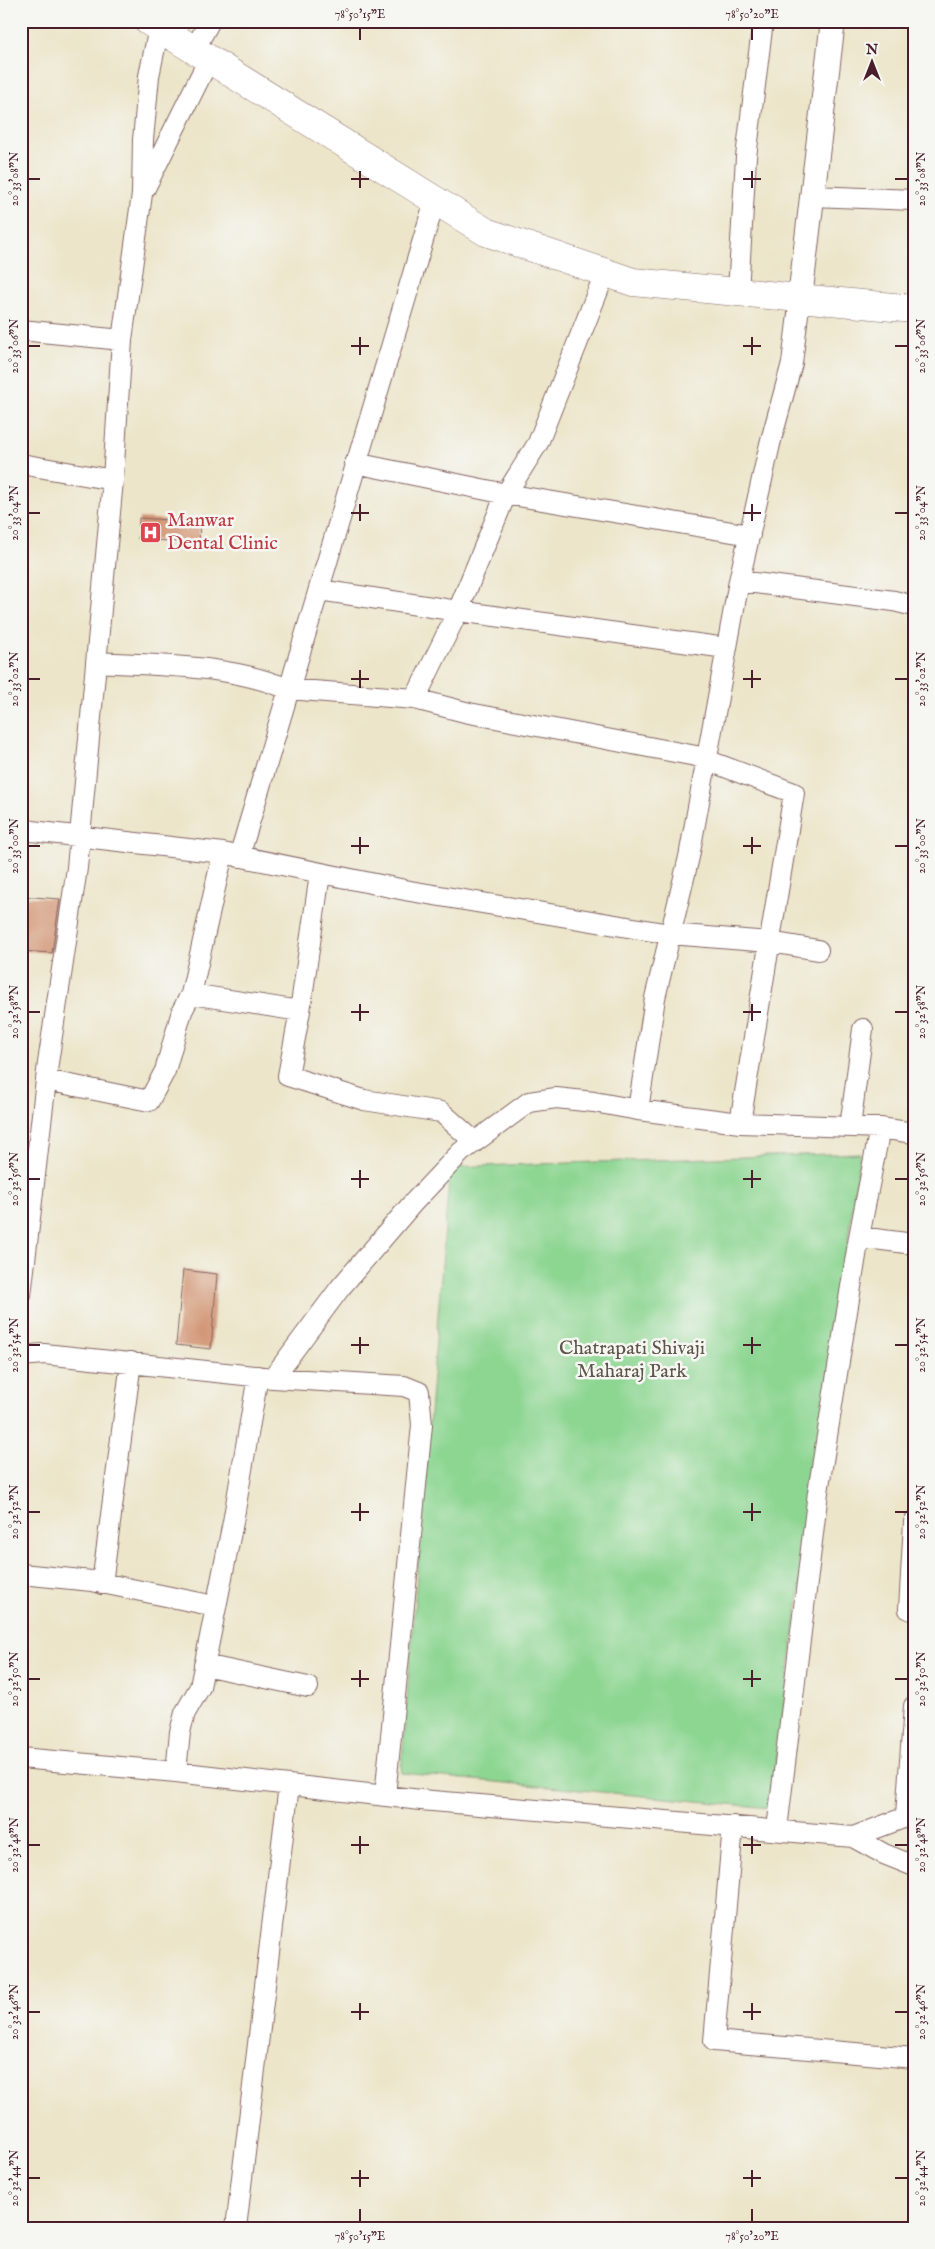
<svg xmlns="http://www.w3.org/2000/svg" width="935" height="2249" font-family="'IM FELL English',serif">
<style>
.green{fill:#8dd692;stroke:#6c7a5e}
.building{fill:#d29575}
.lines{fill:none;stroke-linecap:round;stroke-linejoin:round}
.minor-casing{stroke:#836462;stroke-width:22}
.tertiary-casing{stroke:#836462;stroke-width:26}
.secondary-casing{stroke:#836462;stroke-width:29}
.minor{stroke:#fff;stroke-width:20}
.tertiary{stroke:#fff;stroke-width:24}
.secondary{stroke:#fff;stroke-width:28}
.ticks{fill:none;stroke:#4a1f2b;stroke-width:2}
.labels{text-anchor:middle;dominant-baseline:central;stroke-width:5;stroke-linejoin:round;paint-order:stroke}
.health-label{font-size:20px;fill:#be3a42;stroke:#f6f6f2;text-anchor:start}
.park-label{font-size:20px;fill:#5e564a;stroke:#f6f6f2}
.neatline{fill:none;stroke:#4a1f2b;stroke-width:2}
.ticks-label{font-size:12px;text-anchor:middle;fill:#4a1f2b}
</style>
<rect width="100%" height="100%" fill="#f6f6f2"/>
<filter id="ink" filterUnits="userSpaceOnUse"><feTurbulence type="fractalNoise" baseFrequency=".02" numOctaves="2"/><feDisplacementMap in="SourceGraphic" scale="10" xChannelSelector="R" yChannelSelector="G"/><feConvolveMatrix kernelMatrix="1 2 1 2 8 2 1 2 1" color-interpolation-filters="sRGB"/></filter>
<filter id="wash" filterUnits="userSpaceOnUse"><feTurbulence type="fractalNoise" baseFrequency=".0096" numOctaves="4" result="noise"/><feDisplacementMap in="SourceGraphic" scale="20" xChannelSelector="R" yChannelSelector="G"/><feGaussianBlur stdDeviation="1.12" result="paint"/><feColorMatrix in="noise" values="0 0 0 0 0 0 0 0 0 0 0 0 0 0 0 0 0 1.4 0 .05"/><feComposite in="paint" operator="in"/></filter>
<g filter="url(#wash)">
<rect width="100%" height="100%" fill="#ece5c9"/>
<path class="green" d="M 860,1153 L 770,1808 L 401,1773 L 450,1167 Z"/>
<g id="blocks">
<path class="building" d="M 139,518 L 200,522 L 199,543 L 138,539 Z
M 21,896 L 60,899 L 52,953 L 21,951 Z
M 183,1270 L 217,1274 L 211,1349 L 176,1345 Z"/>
</g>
</g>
<g filter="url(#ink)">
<use href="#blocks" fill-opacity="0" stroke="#836462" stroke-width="1"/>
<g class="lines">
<defs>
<path id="minor" d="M 194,50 L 210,21
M 145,188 L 209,59
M 812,196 L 914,200
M 605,273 L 538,443 L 506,494 L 458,611 L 726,648
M 738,292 L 746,157 L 763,21
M 21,330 L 122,340
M 355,463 L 506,494 L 750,535
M 21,464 L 113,480
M 739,581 L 894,601 L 914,606
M 96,662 C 160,666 228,664 288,689 L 415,699 L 458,611 L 319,590
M 415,699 L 469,713 L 696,756 L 794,793 L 740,1123
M 21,827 L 32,831 L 223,853 L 410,891 L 670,934 L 770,942 L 818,950
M 239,857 C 303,638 368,419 435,200
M 320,874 L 300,1011 L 288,1076 L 364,1100 L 441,1112 L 475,1142
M 191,994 L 300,1011
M 46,1080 L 149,1101 L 165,1071 L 182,1011 L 191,994 L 223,853
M 638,1110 L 740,1123 L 880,1128 L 914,1133
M 850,1127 L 863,1029
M 859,1237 L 914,1244
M 21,1295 L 48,1063 L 77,868 L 113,480 L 122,340 L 142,194 L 143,140 L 149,76 L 159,28
M 21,1356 L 44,1354 L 273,1378 L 340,1288 L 412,1204 L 461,1152 L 529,1102 L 556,1098 L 594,1102 L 638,1110 L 655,998 L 689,857 L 739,581 L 770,444 L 792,363 L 800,298
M 273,1378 L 404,1386 L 419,1392 L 422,1425 L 385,1796
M 914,1522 L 909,1609 L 914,1611
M 21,1574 L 92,1581 L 215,1606
M 102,1584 L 131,1362
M 204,1665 L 308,1687
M 21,1758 L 176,1772 L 421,1800 L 853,1837 L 884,1854 L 914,1866
M 176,1772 L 180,1732 L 185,1713 L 200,1687 L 233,1522 L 258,1376
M 906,1815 L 914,1706
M 733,1826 L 714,2041 L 914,2058
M 777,1829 L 818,1492 L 859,1237 L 880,1128
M 853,1837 L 914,1814
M 236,2228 L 289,1785"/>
<path id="tertiary" d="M 800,298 L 833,21"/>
<path id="secondary" d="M 148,21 L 486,232 L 633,282 L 914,309"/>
</defs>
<use href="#minor" class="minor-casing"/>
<use href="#tertiary" class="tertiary-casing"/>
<use href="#secondary" class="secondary-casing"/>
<use href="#minor" class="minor"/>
<use href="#tertiary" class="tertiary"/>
<use href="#secondary" class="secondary"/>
</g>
</g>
<path class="ticks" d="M 360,28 L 360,40M 752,28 L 752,40M 360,171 L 360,188M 752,171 L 752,188M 28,179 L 40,179M 351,179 L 369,179M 743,179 L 761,179M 895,179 L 908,179M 360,337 L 360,355M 752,337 L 752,355M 28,346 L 40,346M 351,346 L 369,346M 743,346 L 761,346M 895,346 L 908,346M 360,504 L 360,521M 752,504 L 752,521M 28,513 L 40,513M 351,513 L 369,513M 743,513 L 761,513M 895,513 L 908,513M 360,670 L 360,688M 752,670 L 752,688M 28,679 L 40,679M 351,679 L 369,679M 743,679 L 761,679M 895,679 L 908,679M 360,837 L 360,854M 752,837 L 752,854M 28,846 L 40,846M 351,846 L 369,846M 743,846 L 761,846M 895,846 L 908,846M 360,1004 L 360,1021M 752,1004 L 752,1021M 28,1012 L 40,1012M 351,1012 L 369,1012M 743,1012 L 761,1012M 895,1012 L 908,1012M 360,1170 L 360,1188M 752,1170 L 752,1188M 28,1179 L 40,1179M 351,1179 L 369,1179M 743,1179 L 761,1179M 895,1179 L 908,1179M 360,1337 L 360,1354M 752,1337 L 752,1354M 28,1345 L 40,1345M 351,1345 L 369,1345M 743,1345 L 761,1345M 895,1345 L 908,1345M 360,1503 L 360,1521M 752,1503 L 752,1521M 28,1512 L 40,1512M 351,1512 L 369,1512M 743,1512 L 761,1512M 895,1512 L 908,1512M 360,1670 L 360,1687M 752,1670 L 752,1687M 28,1679 L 40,1679M 351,1679 L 369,1679M 743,1679 L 761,1679M 895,1679 L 908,1679M 360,1836 L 360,1854M 752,1836 L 752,1854M 28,1845 L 40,1845M 351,1845 L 369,1845M 743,1845 L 761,1845M 895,1845 L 908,1845M 360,2003 L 360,2020M 752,2003 L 752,2020M 28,2012 L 40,2012M 351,2012 L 369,2012M 743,2012 L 761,2012M 895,2012 L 908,2012M 360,2170 L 360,2187M 752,2170 L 752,2187M 28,2178 L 40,2178M 351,2178 L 369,2178M 743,2178 L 761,2178M 895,2178 L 908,2178M 360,2209 L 360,2222M 752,2209 L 752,2222"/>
<defs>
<symbol id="hospital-square" viewBox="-11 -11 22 22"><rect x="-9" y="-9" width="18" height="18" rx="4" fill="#e0444e" stroke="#f6f6f2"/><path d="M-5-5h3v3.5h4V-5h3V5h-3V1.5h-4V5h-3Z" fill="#fff"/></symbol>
</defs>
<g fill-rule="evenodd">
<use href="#hospital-square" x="138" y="520" width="25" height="25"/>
</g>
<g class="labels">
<g class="health-label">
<text x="167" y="520">Manwar<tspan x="167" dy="23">Dental Clinic</tspan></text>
</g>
<g class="park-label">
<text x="632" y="1348">Chatrapati Shivaji<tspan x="632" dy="23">Maharaj Park</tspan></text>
</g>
</g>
<rect width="935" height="2249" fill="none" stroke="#f6f6f2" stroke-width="55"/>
<g transform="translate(872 62)" stroke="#f6f6f2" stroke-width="4" paint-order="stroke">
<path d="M0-4L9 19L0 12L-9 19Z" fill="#4a1f2b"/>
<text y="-8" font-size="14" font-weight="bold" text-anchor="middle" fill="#4a1f2b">N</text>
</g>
<rect x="28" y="28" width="880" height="2194" class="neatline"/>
<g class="ticks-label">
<text x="360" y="18">78°50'15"E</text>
<text x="752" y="18">78°50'20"E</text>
<text transform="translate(14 179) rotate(-90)" y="4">20°33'08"N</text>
<text transform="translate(921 179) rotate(-90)" y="4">20°33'08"N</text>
<text transform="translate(14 346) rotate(-90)" y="4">20°33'06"N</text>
<text transform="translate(921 346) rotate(-90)" y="4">20°33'06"N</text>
<text transform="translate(14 513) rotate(-90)" y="4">20°33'04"N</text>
<text transform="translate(921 513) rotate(-90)" y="4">20°33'04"N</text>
<text transform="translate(14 679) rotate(-90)" y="4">20°33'02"N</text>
<text transform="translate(921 679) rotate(-90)" y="4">20°33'02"N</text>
<text transform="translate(14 846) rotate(-90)" y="4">20°33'00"N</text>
<text transform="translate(921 846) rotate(-90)" y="4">20°33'00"N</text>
<text transform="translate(14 1012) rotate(-90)" y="4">20°32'58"N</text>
<text transform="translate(921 1012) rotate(-90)" y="4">20°32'58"N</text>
<text transform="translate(14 1179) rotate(-90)" y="4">20°32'56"N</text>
<text transform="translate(921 1179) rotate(-90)" y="4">20°32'56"N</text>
<text transform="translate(14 1345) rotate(-90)" y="4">20°32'54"N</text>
<text transform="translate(921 1345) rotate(-90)" y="4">20°32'54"N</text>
<text transform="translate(14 1512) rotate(-90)" y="4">20°32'52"N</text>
<text transform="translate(921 1512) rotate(-90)" y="4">20°32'52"N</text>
<text transform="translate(14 1679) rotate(-90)" y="4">20°32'50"N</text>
<text transform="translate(921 1679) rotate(-90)" y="4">20°32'50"N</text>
<text transform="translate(14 1845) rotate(-90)" y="4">20°32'48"N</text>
<text transform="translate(921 1845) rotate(-90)" y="4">20°32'48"N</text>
<text transform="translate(14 2012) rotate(-90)" y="4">20°32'46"N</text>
<text transform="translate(921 2012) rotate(-90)" y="4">20°32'46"N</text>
<text transform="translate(14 2178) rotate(-90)" y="4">20°32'44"N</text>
<text transform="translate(921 2178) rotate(-90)" y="4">20°32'44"N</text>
<text x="360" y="2240">78°50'15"E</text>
<text x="752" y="2240">78°50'20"E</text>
</g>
</svg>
